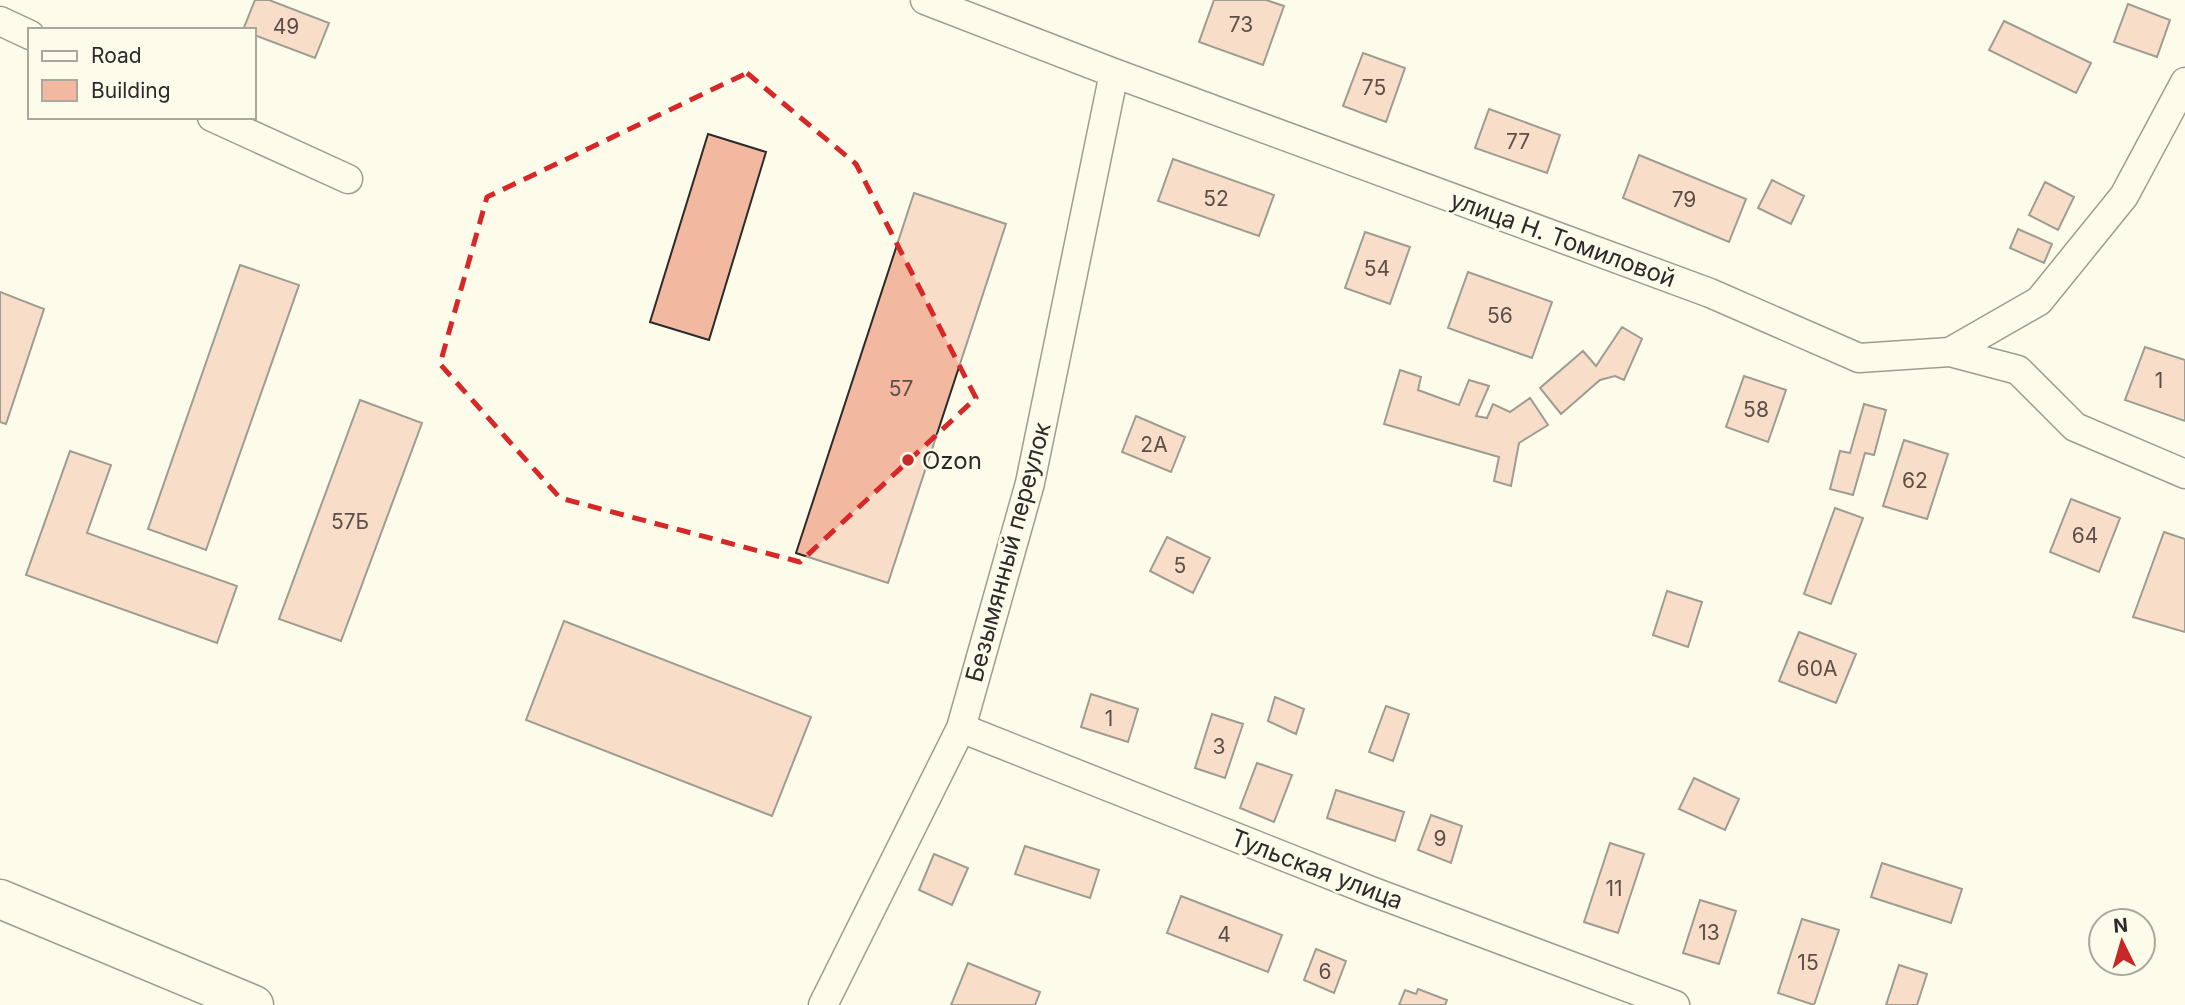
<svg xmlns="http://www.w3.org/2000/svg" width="2185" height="1005" font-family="Inter,sans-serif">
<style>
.building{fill:#f2b8a0;stroke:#2b2b2b;stroke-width:2}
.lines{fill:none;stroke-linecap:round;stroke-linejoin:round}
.street-casing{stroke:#2b2b2b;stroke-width:31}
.primary-casing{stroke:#2b2b2b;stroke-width:41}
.street{stroke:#fdfbea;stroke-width:28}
.primary{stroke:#fdfbea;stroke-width:38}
.marked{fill:none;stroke:#d62828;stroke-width:5;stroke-dasharray:14 9;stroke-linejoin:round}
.poi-dot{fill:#c62828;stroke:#fdfbea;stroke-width:2.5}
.labels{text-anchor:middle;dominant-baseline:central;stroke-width:5;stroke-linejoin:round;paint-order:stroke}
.number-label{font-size:21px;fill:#5d4e48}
.street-label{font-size:24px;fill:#2b2b2b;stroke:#fdfbea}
.poi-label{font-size:24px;fill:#2b2b2b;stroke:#fdfbea;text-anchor:start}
</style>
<rect width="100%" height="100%" fill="#fdfbea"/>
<path class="building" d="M 255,0 L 269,0 L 329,23 L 315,58 L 254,35 L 254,30 L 243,30 Z
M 1214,0 L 1266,0 L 1284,6 L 1263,65 L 1199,42 Z
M 2128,4 L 2170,20 L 2157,57 L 2114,42 Z
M 2004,21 L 2091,63 L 2076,93 L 1989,50 Z
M 1363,53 L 1405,68 L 1386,122 L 1343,106 Z
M 1489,109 L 1560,135 L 1547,173 L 1475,148 Z
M 708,134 L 766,152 L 709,340 L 650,322 Z
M 1639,155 L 1746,199 L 1729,242 L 1623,198 Z
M 1173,159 L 1274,195 L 1259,236 L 1158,201 Z
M 1772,180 L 1804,196 L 1791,224 L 1758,208 Z
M 2045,182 L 2074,197 L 2058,230 L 2029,215 Z
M 914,193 L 1006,224 L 888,583 L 796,553 Z
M 2018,229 L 2052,244 L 2044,263 L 2010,248 Z
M 1365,232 L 1410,247 L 1390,304 L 1345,288 Z
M 240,265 L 299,285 L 206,550 L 148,529 Z
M 1468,272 L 1552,302 L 1532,358 L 1448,328 Z
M 0,292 L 44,309 L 6,424 L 0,422 Z
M 1622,327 L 1642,339 L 1624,380 L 1615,376 L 1600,380 L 1561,414 L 1540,388 L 1583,351 L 1596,366 Z
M 2145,347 L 2185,360 L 2185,421 L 2125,400 Z
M 1400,370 L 1421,377 L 1418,390 L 1459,405 L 1469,380 L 1489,386 L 1476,416 L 1487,418 L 1493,404 L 1510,412 L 1530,398 L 1548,425 L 1519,443 L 1511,486 L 1494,481 L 1499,457 L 1384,424 Z
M 1744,376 L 1786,390 L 1768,442 L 1726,427 Z
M 360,400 L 422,423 L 341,641 L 279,619 Z
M 1864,404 L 1886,410 L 1874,455 L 1865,453 L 1853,495 L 1830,489 L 1840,451 L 1850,453 Z
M 1136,416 L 1185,437 L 1171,472 L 1122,452 Z
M 1904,440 L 1948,454 L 1927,519 L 1883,506 Z
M 70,451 L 111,465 L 87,533 L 237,586 L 217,643 L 26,575 Z
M 2071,499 L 2120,518 L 2099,572 L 2050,552 Z
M 1835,508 L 1863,518 L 1831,604 L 1804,594 Z
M 2164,532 L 2185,539 L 2185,632 L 2133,617 Z
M 1167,537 L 1210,558 L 1193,593 L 1150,571 Z
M 1667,591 L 1702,602 L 1688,647 L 1653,635 Z
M 564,621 L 811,717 L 772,816 L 526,720 Z
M 1799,632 L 1856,654 L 1836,703 L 1779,681 Z
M 1091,694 L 1138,709 L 1128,742 L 1081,727 Z
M 1275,697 L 1304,709 L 1296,734 L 1268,721 Z
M 1386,706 L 1409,714 L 1393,761 L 1369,752 Z
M 1212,714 L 1243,724 L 1225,778 L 1195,768 Z
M 1257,763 L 1292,775 L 1274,822 L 1240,808 Z
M 1694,778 L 1739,799 L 1725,830 L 1679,809 Z
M 1336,790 L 1404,812 L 1395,841 L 1327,818 Z
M 1431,815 L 1462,826 L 1451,863 L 1418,850 Z
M 1610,843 L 1644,854 L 1618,933 L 1584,922 Z
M 1025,846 L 1099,870 L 1090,898 L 1015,874 Z
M 934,854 L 968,868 L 952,905 L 919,890 Z
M 1882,863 L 1962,889 L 1951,923 L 1871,897 Z
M 1181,896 L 1282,935 L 1268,972 L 1167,933 Z
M 1700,900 L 1736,911 L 1719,964 L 1683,953 Z
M 1802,919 L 1839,930 L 1814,1005 L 1778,993 Z
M 1316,949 L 1346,961 L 1334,993 L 1304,980 Z
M 968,963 L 1040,992 L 1035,1005 L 951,1005 Z
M 1899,965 L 1927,974 L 1917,1005 L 1886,1005 Z
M 1418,989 L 1447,1000 L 1445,1005 L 1399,1005 L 1405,990 L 1416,994 Z"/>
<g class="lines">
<defs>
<path id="street" d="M 925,0 L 1114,73 L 1710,293 L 1859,358 L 1950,352 L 2018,370 L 2075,427 L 2185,474
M 0,21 L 30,35
M 212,117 L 348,179
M 1950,352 L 2039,301 L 2124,196 L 2185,82
M 961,728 L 1371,891 L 1675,1005
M 823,1005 L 961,728 L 1030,483 L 1114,73"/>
<path id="primary" d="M 0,899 L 254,1005"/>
</defs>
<use href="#street" class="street-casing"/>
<use href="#primary" class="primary-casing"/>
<use href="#street" class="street"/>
<use href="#primary" class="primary"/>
</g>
<path d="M0 0H2185V1005H0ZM 747,73 L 856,164 L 976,398 L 800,562 L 560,498 L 440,364 L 487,197 Z" fill="#fdfbea" fill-opacity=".55" fill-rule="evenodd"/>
<path class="marked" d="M 747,73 L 856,164 L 976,398 L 800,562 L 560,498 L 440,364 L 487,197 Z"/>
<circle class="poi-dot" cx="908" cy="460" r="7"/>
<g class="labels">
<g class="number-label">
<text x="1241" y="24">73</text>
<text x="286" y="26">49</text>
<text x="1374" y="87">75</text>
<text x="1518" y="141">77</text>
<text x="1216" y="198">52</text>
<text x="1684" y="199">79</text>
<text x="1377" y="268">54</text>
<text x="1500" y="315">56</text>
<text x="2159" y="380">1</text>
<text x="901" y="388">57</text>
<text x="1756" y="409">58</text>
<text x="1154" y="444">2А</text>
<text x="1915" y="480">62</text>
<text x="350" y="521">57Б</text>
<text x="2085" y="535">64</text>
<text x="1180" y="565">5</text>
<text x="1817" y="668">60А</text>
<text x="1109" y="718">1</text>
<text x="1219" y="746">3</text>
<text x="1440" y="838">9</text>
<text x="1614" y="888">11</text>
<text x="1709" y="932">13</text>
<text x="1224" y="934">4</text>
<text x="1808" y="962">15</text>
<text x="1325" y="971">6</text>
</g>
<g class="street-label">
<text transform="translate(1563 239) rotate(20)">улица Н. Томиловой</text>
<text transform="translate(1008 552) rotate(-75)">Безымянный переулок</text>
<text transform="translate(1317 869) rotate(21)">Тульская улица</text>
</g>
<g class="poi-label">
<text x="922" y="460">Ozon</text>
</g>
</g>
<rect x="28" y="28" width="228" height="91" fill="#fdfbea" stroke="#a9a89e" stroke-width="2"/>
<rect x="42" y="51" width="35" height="10" fill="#fdfbea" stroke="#a9a89e" stroke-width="2"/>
<text x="91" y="63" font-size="21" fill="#2b2b2b">Road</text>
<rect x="42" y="80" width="35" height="21" fill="#f2b8a0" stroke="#a9a89e" stroke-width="2"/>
<text x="91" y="98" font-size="21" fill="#2b2b2b">Building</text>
<g transform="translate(2122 942) rotate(355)"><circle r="33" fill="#fdfbea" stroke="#a9a89e" stroke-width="2"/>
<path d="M0-5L12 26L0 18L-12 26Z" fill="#c62828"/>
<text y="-10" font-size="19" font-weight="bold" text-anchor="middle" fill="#2b2b2b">N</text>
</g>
</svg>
